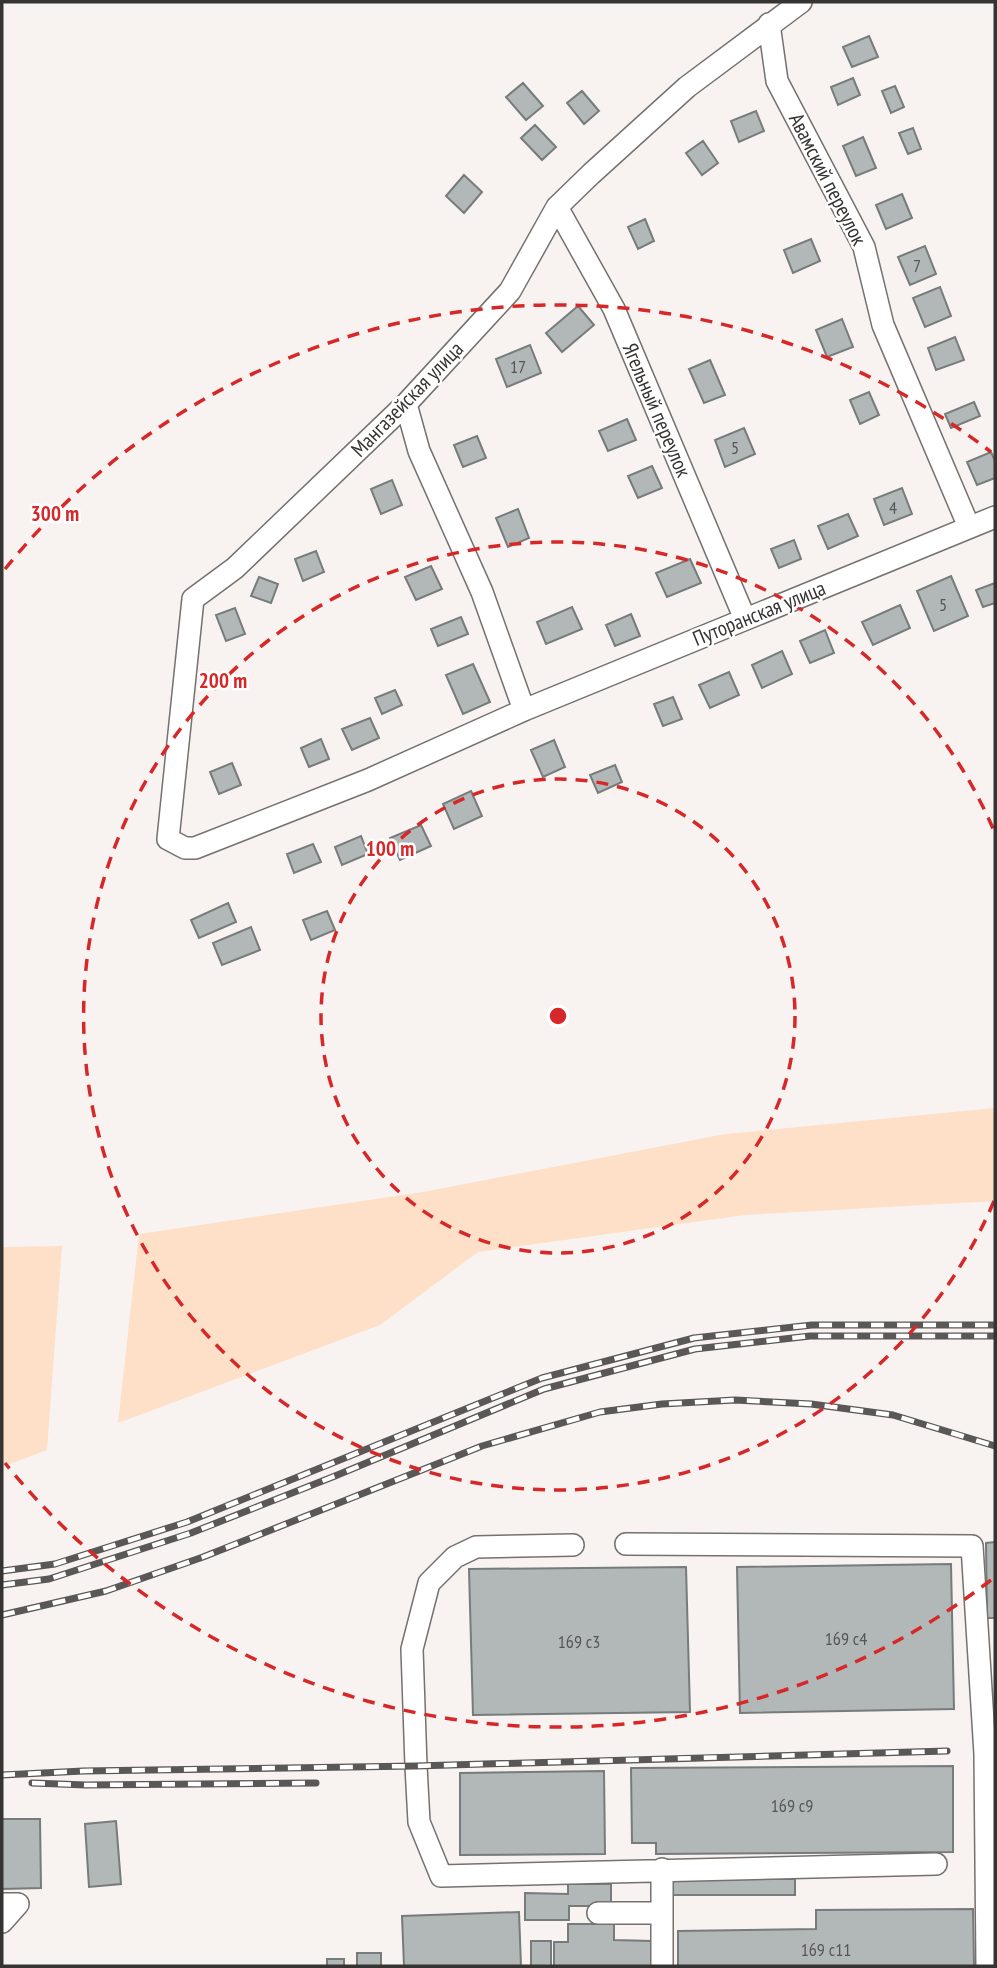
<svg xmlns="http://www.w3.org/2000/svg" width="997" height="1968" font-family="'PT Sans Narrow',sans-serif">
<style>
.green{fill:#fedfc7}
.building{fill:#b2b8b8;stroke:#767b7c;stroke-width:2}
.lines{fill:none;stroke-linecap:round;stroke-linejoin:round}
.minor-casing{stroke:#75716e;stroke-width:24}
.minor{stroke:#fff;stroke-width:21}
.rail-casing{stroke:#5a5756;stroke-width:7}
.rail{stroke:#fff;stroke-width:4.5;stroke-dasharray:13;stroke-linecap:butt}
.ring{fill:none;stroke:#d62828;stroke-width:3.5;stroke-dasharray:12 9}
.labels{text-anchor:middle;dominant-baseline:central;stroke-width:5;stroke-linejoin:round;paint-order:stroke}
.number-label{font-size:18px;fill:#555554}
.street-label{font-size:21px;fill:#363433;stroke:#fff}
.centre{fill:#d62828;stroke:#fff;stroke-width:3.5}
.ring-label{font-size:21px;text-anchor:middle;font-weight:bold;fill:#d62828;stroke:#fff;stroke-width:5;stroke-linejoin:round;paint-order:stroke}
</style>
<rect width="100%" height="100%" fill="#f8f3f0"/>
<path class="green" d="M 995,1108 L 995,1201 L 745,1215 L 478,1252 L 380,1325 L 118,1423 L 139,1234 L 423,1192 L 725,1134 Z
M 62,1246 L 47,1450 L 10,1464 L 2,1464 L 2,1247 Z"/>
<path class="building" d="M 869,36 L 878,57 L 852,67 L 843,47 Z
M 853,78 L 860,95 L 838,105 L 831,87 Z
M 523,83 L 543,106 L 526,120 L 506,97 Z
M 895,86 L 904,107 L 891,113 L 882,91 Z
M 582,91 L 599,111 L 584,124 L 567,103 Z
M 756,111 L 764,131 L 739,142 L 731,121 Z
M 535,125 L 556,147 L 542,160 L 521,138 Z
M 913,128 L 921,149 L 908,154 L 899,133 Z
M 863,137 L 876,168 L 856,176 L 843,146 Z
M 703,141 L 718,163 L 702,175 L 686,153 Z
M 464,175 L 482,192 L 464,213 L 446,196 Z
M 902,194 L 912,218 L 886,229 L 876,205 Z
M 645,219 L 654,241 L 638,249 L 628,227 Z
M 811,239 L 820,261 L 793,273 L 784,250 Z
M 925,246 L 936,274 L 910,285 L 898,257 Z
M 940,287 L 951,316 L 925,327 L 913,298 Z
M 578,306 L 594,325 L 562,352 L 546,333 Z
M 842,319 L 853,347 L 827,357 L 816,330 Z
M 955,337 L 964,360 L 936,370 L 928,348 Z
M 530,345 L 541,373 L 507,387 L 496,359 Z
M 710,360 L 725,395 L 704,403 L 689,369 Z
M 869,392 L 879,415 L 860,424 L 850,400 Z
M 974,402 L 980,416 L 951,428 L 945,414 Z
M 627,419 L 636,440 L 608,451 L 599,431 Z
M 744,428 L 755,454 L 725,467 L 715,440 Z
M 477,436 L 486,458 L 463,467 L 454,445 Z
M 991,452 L 995,461 L 995,478 L 977,485 L 967,462 Z
M 652,466 L 662,488 L 638,498 L 628,476 Z
M 392,480 L 402,505 L 381,514 L 371,489 Z
M 902,488 L 912,514 L 884,525 L 874,499 Z
M 518,509 L 529,538 L 508,547 L 496,518 Z
M 848,514 L 858,536 L 828,549 L 818,526 Z
M 794,540 L 801,559 L 779,568 L 771,549 Z
M 316,551 L 324,572 L 303,581 L 295,559 Z
M 690,559 L 701,583 L 667,597 L 656,573 Z
M 431,566 L 442,589 L 416,600 L 405,577 Z
M 951,576 L 968,616 L 934,631 L 917,591 Z
M 259,577 L 278,584 L 271,603 L 251,596 Z
M 995,583 L 995,603 L 983,607 L 976,590 Z
M 900,605 L 910,628 L 873,645 L 862,622 Z
M 572,607 L 582,629 L 546,644 L 537,622 Z
M 235,608 L 245,634 L 226,641 L 216,615 Z
M 631,614 L 640,636 L 615,646 L 606,625 Z
M 461,617 L 468,634 L 438,646 L 431,629 Z
M 825,630 L 834,653 L 810,663 L 800,641 Z
M 782,651 L 792,674 L 762,688 L 752,665 Z
M 473,664 L 490,702 L 463,714 L 446,675 Z
M 729,672 L 739,695 L 710,708 L 699,685 Z
M 395,690 L 402,705 L 382,714 L 375,698 Z
M 673,697 L 682,719 L 663,726 L 654,704 Z
M 370,718 L 379,738 L 352,750 L 342,729 Z
M 321,739 L 329,759 L 309,767 L 301,748 Z
M 554,740 L 565,767 L 543,777 L 531,750 Z
M 232,763 L 241,785 L 219,794 L 210,772 Z
M 615,765 L 622,782 L 598,793 L 590,775 Z
M 471,791 L 482,816 L 454,829 L 443,804 Z
M 421,825 L 431,846 L 400,860 L 390,838 Z
M 361,836 L 368,854 L 342,865 L 335,847 Z
M 313,844 L 321,862 L 294,873 L 287,854 Z
M 228,903 L 236,922 L 199,938 L 191,920 Z
M 327,911 L 335,930 L 311,940 L 303,920 Z
M 251,927 L 260,950 L 222,965 L 213,943 Z
M 995,1542 L 995,1618 L 987,1618 L 986,1543 Z
M 951,1564 L 954,1709 L 740,1713 L 737,1567 Z
M 686,1567 L 690,1712 L 473,1715 L 469,1569 Z
M 953,1766 L 953,1852 L 656,1854 L 656,1843 L 632,1843 L 631,1768 Z
M 604,1771 L 605,1854 L 460,1855 L 460,1773 Z
M 2,1819 L 40,1819 L 41,1888 L 2,1889 Z
M 116,1821 L 121,1884 L 89,1887 L 85,1824 Z
M 672,1878 L 795,1879 L 795,1895 L 672,1895 Z
M 568,1884 L 611,1884 L 611,1906 L 569,1906 L 569,1920 L 525,1920 L 525,1893 L 568,1894 Z
M 973,1909 L 974,1966 L 678,1966 L 678,1931 L 816,1929 L 816,1910 Z
M 519,1912 L 521,1966 L 404,1966 L 402,1916 Z
M 568,1924 L 614,1924 L 614,1940 L 651,1941 L 651,1966 L 554,1966 L 554,1942 L 568,1942 Z
M 531,1941 L 551,1941 L 551,1966 L 531,1966 Z
M 357,1953 L 381,1953 L 381,1966 L 357,1966 Z
M 327,1959 L 344,1959 L 344,1966 L 327,1966 Z"/>
<g class="lines">
<defs>
<path id="minor" d="M 801,2 L 687,87 L 591,174 L 557,207 L 510,291 L 406,404 L 235,568 L 193,599 L 168,839 L 185,848 L 195,848 L 368,780 L 524,710 L 995,517
M 769,24 L 777,81 L 864,247 L 883,325 L 969,527
M 557,207 L 614,309 L 745,619
M 406,404 L 419,451 L 482,592 L 524,710
M 626,1544 L 972,1546 L 985,1754 L 987,1966
M 573,1545 L 476,1547 L 455,1557 L 429,1583 L 412,1649 L 416,1766 L 419,1822 L 441,1876 L 936,1864
M 662,1869 L 662,1966
M 2,1904 L 18,1904 L 2,1922
M 598,1913 L 662,1913"/>
</defs>
<use href="#minor" class="minor-casing"/>
<use href="#minor" class="minor"/>
<defs>
<path id="rail" d="M 2,1571 L 55,1564 L 187,1522 L 542,1378 L 694,1338 L 812,1325 L 995,1325
M 2,1585 L 49,1579 L 191,1533 L 335,1476 L 544,1389 L 695,1349 L 810,1336 L 995,1336
M 2,1615 L 106,1591 L 203,1557 L 482,1446 L 600,1412 L 662,1404 L 735,1400 L 811,1404 L 893,1415 L 995,1446
M 2,1775 L 83,1771 L 416,1766 L 947,1751
M 32,1783 L 86,1785 L 316,1783"/>
</defs>
<use href="#rail" class="rail-casing"/>
<use href="#rail" class="rail"/>
</g>
<g class="ring">
<circle cx="558" cy="1016" r="237"/>
<path d="M994 1201A474 474 0 1 1 994 831"/>
<path d="M991 1580A711 711 0 0 1 5 1463M5 569A711 711 0 0 1 991 452"/>
</g>
<g class="labels">
<g class="number-label">
<text x="917" y="265">7</text>
<text x="518" y="366">17</text>
<text x="735" y="447">5</text>
<text x="893" y="507">4</text>
<text x="943" y="604">5</text>
<text x="846" y="1638">169 с4</text>
<text x="579" y="1641">169 с3</text>
<text x="792" y="1805">169 с9</text>
<text x="826" y="1949">169 с11</text>
</g>
<g class="street-label">
<text transform="translate(828 179) rotate(63)">Авамский переулок</text>
<text transform="translate(407 399) rotate(-46)">Мангазейская улица</text>
<text transform="translate(657 410) rotate(67)">Ягельный переулок</text>
<text transform="translate(759 613) rotate(-22)">Путоранская улица</text>
</g>
</g>
<circle cx="558" cy="1016" r="10" class="centre"/>
<g class="ring-label">
<text x="55" y="521">300 m</text>
<text x="223" y="688">200 m</text>
<text x="390" y="856">100 m</text>
</g>
<rect width="997" height="1968" fill="none" stroke="#363433" stroke-width="7"/>
</svg>
